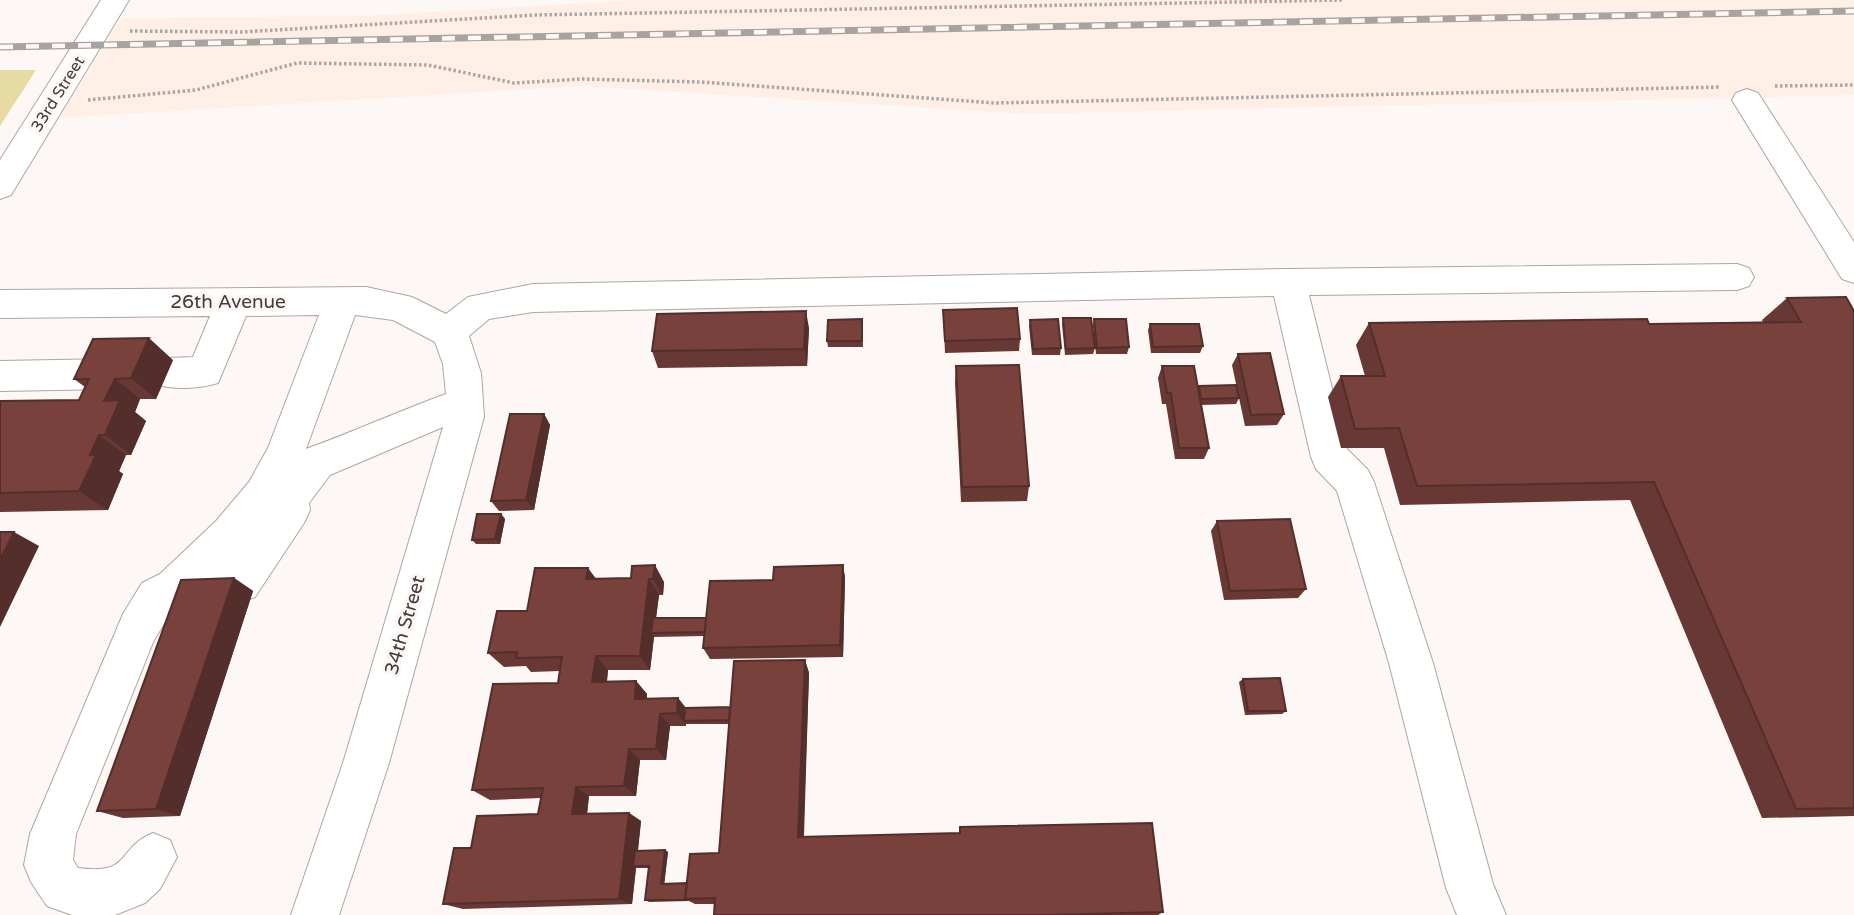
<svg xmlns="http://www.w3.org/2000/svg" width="1854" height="915" font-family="'Varela Round',sans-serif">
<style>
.built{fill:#ffefe6}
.green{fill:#e6dba2}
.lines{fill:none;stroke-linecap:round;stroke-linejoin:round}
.minor-casing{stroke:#b0a59e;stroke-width:2}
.path{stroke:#aba6a3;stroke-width:3.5;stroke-dasharray:2.5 2.5;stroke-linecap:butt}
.minor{fill:#fff;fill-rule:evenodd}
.rail-casing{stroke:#a8a3a0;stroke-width:7}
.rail{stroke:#fdf8f5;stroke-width:4.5;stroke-dasharray:13;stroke-linecap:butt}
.wall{fill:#673834;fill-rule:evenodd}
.shaded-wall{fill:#542e2a}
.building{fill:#78413c;stroke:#542e2a;stroke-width:2}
.labels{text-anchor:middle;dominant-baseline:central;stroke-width:7;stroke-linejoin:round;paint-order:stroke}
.far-street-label{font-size:16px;fill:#403c39;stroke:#fdf8f5}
.street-label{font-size:19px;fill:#403c39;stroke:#fdf8f5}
</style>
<rect width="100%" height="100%" fill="#fdf8f5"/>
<path class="built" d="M 636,0 L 1854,0 L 1854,95 L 1024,114 L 581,86 L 60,118 L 122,18 L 363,16 Z"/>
<path class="green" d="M 0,70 L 36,70 L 0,126 Z"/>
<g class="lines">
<defs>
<path id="minor" d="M 101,0 L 129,0 L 11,195 L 0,199 L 0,160 Z
M 1747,89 L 1758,93 L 1854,242 L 1854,283 L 1842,279 L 1732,100 L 1736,93 Z
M 1737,264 L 1749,268 L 1754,277 L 1749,286 L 1737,290 L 1309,295 L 1347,449 L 1368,470 L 1374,482 L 1433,663 L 1493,884 L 1506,915 L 1457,915 L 1446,888 L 1389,663 L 1337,491 L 1316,469 L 1311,457 L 1274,296 L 533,312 L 489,319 L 469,336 L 481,373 L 484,417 L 389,763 L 339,915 L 291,915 L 343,763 L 443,427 L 330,475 L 309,503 L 310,510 L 304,523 L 255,597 L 240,602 L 184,605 L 172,611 L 154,640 L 76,834 L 73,860 L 78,868 C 133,875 115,849 153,833 L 170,840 L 177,857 L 160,889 L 145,903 L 115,915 L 72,915 L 47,906 L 31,882 L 24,865 L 30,834 L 123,614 L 142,583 L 160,574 L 216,521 L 249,482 L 268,448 L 319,315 L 246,316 L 218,383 C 198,389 174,390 154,384 L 149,373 L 154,362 L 167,358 L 193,357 L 210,316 L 0,318 L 0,290 L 366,287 L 412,297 L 446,314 L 468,297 L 533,284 L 1288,269 ZM 355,315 L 393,320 L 435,342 L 443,364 L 446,394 C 399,411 353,432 306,449 Z
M 112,359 L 125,363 L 130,374 L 125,385 L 112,389 L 0,391 L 0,361 Z"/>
</defs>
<use href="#minor" class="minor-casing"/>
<path class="path" d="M 130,31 L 242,32 L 535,15 L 1343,0
M 1775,86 L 1854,85
M 88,100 L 196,90 L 297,63 L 428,65 L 514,83 L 582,79 L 701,82 L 995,103 L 1721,87"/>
<use href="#minor" class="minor"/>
<defs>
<path id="rail" d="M 0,47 L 1854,11"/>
</defs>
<use href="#rail" class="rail-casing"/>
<use href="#rail" class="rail"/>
</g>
<path class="wall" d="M 1787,298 L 1854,311 L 1854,816 L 1762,818 L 1630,500 L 1400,505 L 1384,448 L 1341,448 L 1328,397 L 1341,376 L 1365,376 L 1356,345 L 1369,323 L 1649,324 L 1763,323 L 1762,320 Z
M 943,310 L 1020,339 L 1019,351 L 945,353 Z
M 1063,318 L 1095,348 L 1093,354 L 1065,355 L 1062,324 Z
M 862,319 L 863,347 L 828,347 L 827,341 Z
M 1094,319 L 1129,347 L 1127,354 L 1096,354 L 1093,326 Z
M 1030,320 L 1061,348 L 1060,355 L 1032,355 L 1029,326 Z
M 1150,324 L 1203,346 L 1200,353 L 1151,353 L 1148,330 Z
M 809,328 L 807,366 L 658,368 L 652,351 Z
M 1238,354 L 1284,414 L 1277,425 L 1245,426 L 1232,365 Z
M 173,360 L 156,399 L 140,399 L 135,412 L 146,421 L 131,455 L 126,455 L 119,471 L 123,474 L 108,510 L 0,512 L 0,401 L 79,400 L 85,387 L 74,379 Z
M 956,366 L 1029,486 L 1027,501 L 961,502 L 955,383 Z
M 1162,366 L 1198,388 L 1199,386 L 1239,398 L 1236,404 L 1201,405 L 1209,448 L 1204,459 L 1175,459 L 1166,404 L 1162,404 L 1158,378 Z
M 544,414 L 550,425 L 534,510 L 499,511 L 491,501 Z
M 501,514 L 505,519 L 500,544 L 476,544 L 472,540 Z
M 1217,521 L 1306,589 L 1298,598 L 1224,600 L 1211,531 Z
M 843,565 L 845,578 L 843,657 L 710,659 L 703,648 L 704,636 L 654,637 L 650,670 L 608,670 L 607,682 L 636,681 L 647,694 L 647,699 L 678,698 L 686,708 L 730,707 L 805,660 L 809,673 L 804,837 L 959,833 L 960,827 L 1163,912 L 1158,915 L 714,915 L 715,904 L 695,904 L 689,901 L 649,902 L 645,900 L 649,868 L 636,868 L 632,904 L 463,909 L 443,904 L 471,848 L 538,814 L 541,798 L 490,800 L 472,790 L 558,683 L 560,671 L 531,672 L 526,666 L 504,667 L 488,653 L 527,611 L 596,579 L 631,578 L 632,566 L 664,582 L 663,595 L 659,595 L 656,618 L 706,618 L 773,580 ZM 686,724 L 729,724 L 719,853 L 687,883 L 664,884 L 668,852 L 665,850 L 638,851 L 641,821 L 629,813 L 587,814 L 589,796 L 636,796 L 640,760 L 666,760 L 670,726 L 686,726 Z
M 234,578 L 253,591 L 180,816 L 123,818 L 97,811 Z
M 1243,679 L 1286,711 L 1282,714 L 1245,715 L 1239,682 Z"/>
<path class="shaded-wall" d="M 806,311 L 809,328 L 807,366 L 804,349 Z
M 149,338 L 173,360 L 156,399 L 131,378 Z
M 115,379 L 140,399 L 135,412 L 146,421 L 131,455 L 105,435 L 104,401 Z
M 544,414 L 550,425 L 534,510 L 526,500 Z
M 99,435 L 126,455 L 119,471 L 123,474 L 108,510 L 79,491 L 90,455 Z
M 501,514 L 505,519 L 500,544 L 495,539 Z
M 14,532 L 39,546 L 0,627 L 0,560 Z
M 655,565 L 664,582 L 663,595 L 653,579 Z
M 843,565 L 845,578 L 843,657 L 840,645 Z
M 588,568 L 600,584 L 586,579 Z
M 234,578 L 253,591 L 180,816 L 156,809 Z
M 649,579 L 659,595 L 654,633 L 651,633 L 654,637 L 650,670 L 640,656 Z
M 596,656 L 608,670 L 605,696 L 592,682 Z
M 805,660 L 809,673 L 803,845 L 798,837 Z
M 636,681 L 647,694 L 646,712 L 635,699 Z
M 678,698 L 688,711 L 684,721 L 686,726 L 677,713 Z
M 660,714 L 670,726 L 666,760 L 656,749 Z
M 629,749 L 640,760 L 636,796 L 624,786 Z
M 576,787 L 589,796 L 586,823 L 572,814 Z
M 629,813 L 641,821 L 636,866 L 633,866 L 636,868 L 632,904 L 619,899 Z
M 665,850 L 668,852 L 664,886 L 661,884 Z"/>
<path class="building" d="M 1846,297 L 1854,311 L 1854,808 L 1796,809 L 1654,482 L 1417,486 L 1399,428 L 1355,429 L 1341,376 L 1385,376 L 1369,323 L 1647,319 L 1649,324 L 1801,322 L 1787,298 Z
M 1017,308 L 1020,339 L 945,341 L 943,310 Z
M 806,311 L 804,349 L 652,351 L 657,314 Z
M 1063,318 L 1091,318 L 1095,348 L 1066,349 Z
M 862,319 L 862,341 L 827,341 L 828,320 Z
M 1058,319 L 1061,348 L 1033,349 L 1030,320 Z
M 1094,319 L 1126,319 L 1129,347 L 1097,348 Z
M 1150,324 L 1199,324 L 1203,346 L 1153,347 Z
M 149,338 L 131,378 L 115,379 L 104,401 L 120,400 L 105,435 L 99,435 L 90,455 L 96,455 L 79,491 L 0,493 L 0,401 L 79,400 L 89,379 L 74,379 L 93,339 Z
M 1270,353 L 1284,414 L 1251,415 L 1238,354 Z
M 1019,365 L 1029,486 L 962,487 L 956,366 Z
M 1162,366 L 1194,366 L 1209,448 L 1179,448 L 1171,393 L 1167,393 Z
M 1236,385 L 1239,398 L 1201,399 L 1199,386 Z
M 510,414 L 544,414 L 526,500 L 491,501 Z
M 477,514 L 501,514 L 495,539 L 472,540 Z
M 1290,519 L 1306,589 L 1230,591 L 1217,521 Z
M 0,532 L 14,532 L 0,560 Z
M 655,565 L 653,579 L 649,579 L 640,656 L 596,656 L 592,682 L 636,681 L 635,699 L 678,698 L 677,713 L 660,714 L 656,749 L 629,749 L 624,786 L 576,787 L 572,814 L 629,813 L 619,899 L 443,904 L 454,848 L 471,848 L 477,816 L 538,814 L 543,788 L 472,790 L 493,684 L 558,683 L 562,657 L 516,658 L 517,652 L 488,653 L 497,611 L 527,611 L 535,568 L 588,568 L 586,579 L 631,578 L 632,566 Z
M 843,565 L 840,645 L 703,648 L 710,581 L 773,580 L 774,567 Z
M 234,578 L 156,809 L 97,811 L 181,580 Z
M 653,618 L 706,618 L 705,632 L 651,633 Z
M 805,660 L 798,837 L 960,833 L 960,827 L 1152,823 L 1163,912 L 1052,915 L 714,915 L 715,898 L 685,899 L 690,854 L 719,853 L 734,661 Z
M 1280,678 L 1286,711 L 1248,711 L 1243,679 Z
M 730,707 L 729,720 L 684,721 L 685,708 Z
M 665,850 L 661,884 L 687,883 L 685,899 L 687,900 L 645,900 L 649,866 L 633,866 L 635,851 Z"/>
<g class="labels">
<g class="far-street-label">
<text transform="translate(58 94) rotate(-58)">33rd Street</text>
</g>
<g class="street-label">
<text x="228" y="302">26th Avenue</text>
<text transform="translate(405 625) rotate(-74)">34th Street</text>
</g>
</g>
</svg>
